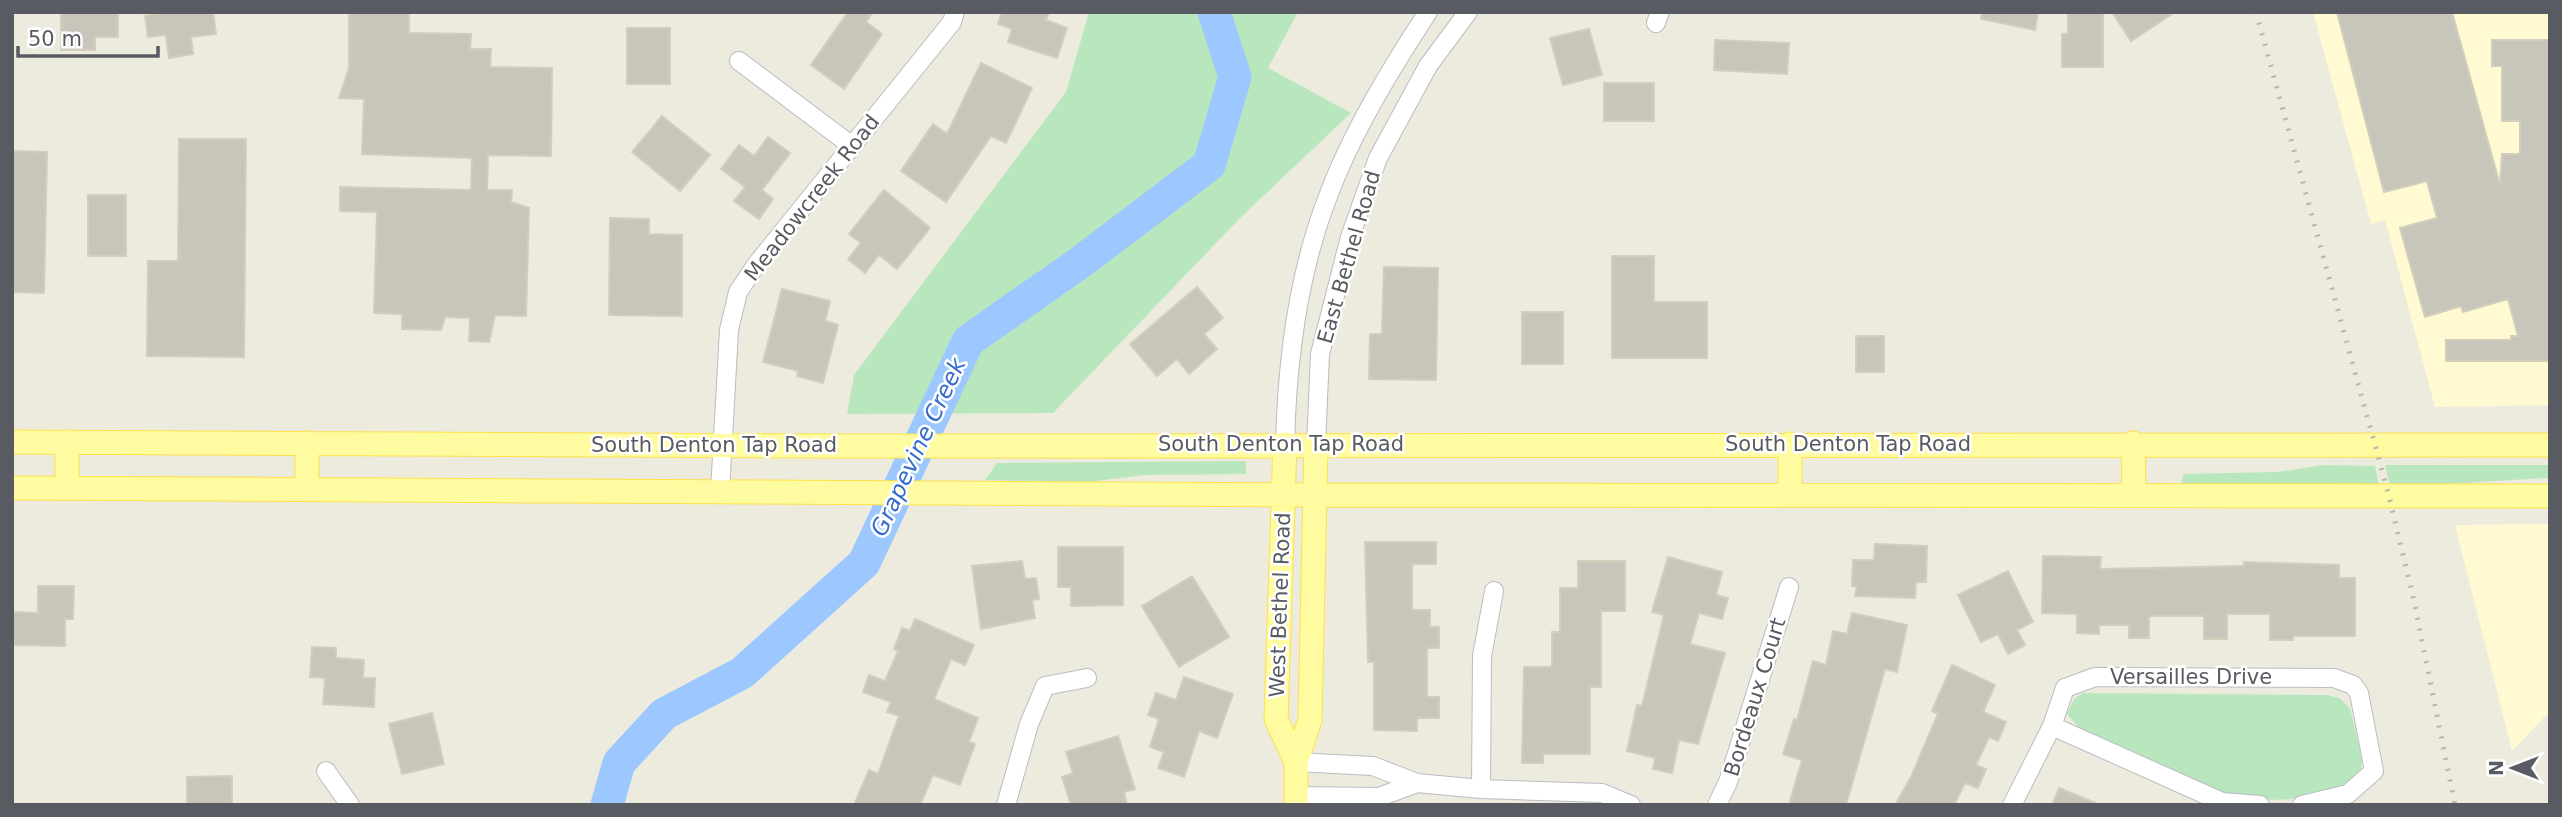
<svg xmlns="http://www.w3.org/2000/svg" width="2562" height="817" font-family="'DejaVu Sans',sans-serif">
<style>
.commercial{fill:#fffad1}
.green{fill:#b8e7be}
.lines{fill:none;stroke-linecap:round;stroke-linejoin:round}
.river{stroke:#9cc8ff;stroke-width:33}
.building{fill:#c8c5bb;stroke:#d2cebc;stroke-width:2}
.minor-casing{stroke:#babcc2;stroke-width:20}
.major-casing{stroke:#fee146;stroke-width:25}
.minor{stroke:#fff;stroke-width:18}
.major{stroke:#fffba1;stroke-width:23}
.rail{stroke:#b5b6b6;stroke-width:5;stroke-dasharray:2 9;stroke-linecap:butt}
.labels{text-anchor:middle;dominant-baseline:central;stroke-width:5;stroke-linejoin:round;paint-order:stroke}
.street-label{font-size:21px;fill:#585b61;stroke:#fff}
.water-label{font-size:23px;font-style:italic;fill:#356ccc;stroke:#fff}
</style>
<rect width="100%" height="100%" fill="#edebde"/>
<path class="commercial" d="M 2313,12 L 2550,12 L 2550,405 L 2435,407 L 2385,220 L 2371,224 Z
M 2550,524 L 2550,711 L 2512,751 L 2455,525 Z"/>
<path class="green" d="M 1089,12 L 1298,12 L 1268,68 L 1351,113 L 1242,216 L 1053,413 L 847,414 L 854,375 L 1066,92 Z
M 1246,461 L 1246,474 L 1146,475 L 1086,482 L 985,480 L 997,463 Z
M 2324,465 L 2375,466 L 2379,486 L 2182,486 L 2183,474 L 2277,472 Z
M 2385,465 L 2550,465 L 2550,478 C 2496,480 2444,486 2390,485 Z
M 2083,693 L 2327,695 L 2339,698 L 2350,708 L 2362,760 L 2361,772 L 2352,784 C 2332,790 2311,797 2290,799 C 2215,806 2144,758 2079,728 L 2067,714 L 2074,699 Z"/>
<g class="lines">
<path class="river" d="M 607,805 L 619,763 L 664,714 L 742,673 L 864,563 L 968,341 L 1078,264 L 1209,165 L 1235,77 L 1214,12"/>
</g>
<path class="building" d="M 61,12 L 118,12 L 118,37 L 95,37 L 95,50 L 61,50 Z
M 162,12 L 213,12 L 216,34 L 191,37 L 193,54 L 169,58 L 166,35 L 148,37 L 145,16 Z
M 349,12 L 409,12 L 409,33 L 471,34 L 470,49 L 491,49 L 490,67 L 552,68 L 551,156 L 488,155 L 487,190 L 512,190 L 511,202 L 529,208 L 526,316 L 495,315 L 489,342 L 469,341 L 470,318 L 445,317 L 441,330 L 402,329 L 402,314 L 374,313 L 377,212 L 340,211 L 340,187 L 471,190 L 472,158 L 362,154 L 364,99 L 339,98 L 349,68 Z
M 848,12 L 873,12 L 866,22 L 882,34 L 844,89 L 811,65 Z
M 1002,12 L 1049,12 L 1046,20 L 1067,28 L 1057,58 L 1008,42 L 1012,29 L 998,24 Z
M 1982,12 L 2038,12 L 2035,30 L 1981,19 Z
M 2068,12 L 2103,12 L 2103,67 L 2062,67 L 2062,34 L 2068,34 Z
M 2112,12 L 2175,12 L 2131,41 Z
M 2337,12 L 2452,12 L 2500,185 L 2502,154 L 2520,154 L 2520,121 L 2502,121 L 2502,66 L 2492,66 L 2492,40 L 2550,40 L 2550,361 L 2446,361 L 2446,340 L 2511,340 L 2511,336 L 2518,336 L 2508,299 L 2463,312 L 2461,306 L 2425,317 L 2400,228 L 2437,218 L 2427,181 L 2384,192 Z
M 627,28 L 670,28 L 670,84 L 627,84 Z
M 1589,29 L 1602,75 L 1563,85 L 1550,38 Z
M 1715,40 L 1789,43 L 1787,74 L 1714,70 Z
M 981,63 L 1032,88 L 1006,143 L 991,136 L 946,202 L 901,171 L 933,124 L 947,134 Z
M 1604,83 L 1654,83 L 1654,121 L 1604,121 Z
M 662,116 L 710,155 L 680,191 L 632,152 Z
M 768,137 L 790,153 L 762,190 L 773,199 L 759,219 L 734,201 L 745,187 L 721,169 L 739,145 L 754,156 Z
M 179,139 L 246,139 L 244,357 L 147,356 L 148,261 L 178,261 Z
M 12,151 L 47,152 L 44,293 L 12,292 Z
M 884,190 L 930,228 L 897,269 L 879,255 L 865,273 L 848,259 L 861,243 L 849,234 Z
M 88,195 L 126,195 L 126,256 L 88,256 Z
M 610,218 L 649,219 L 649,234 L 682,235 L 682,316 L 609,315 Z
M 1612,256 L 1654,256 L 1654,302 L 1707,302 L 1707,358 L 1612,358 Z
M 1384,267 L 1438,268 L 1436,380 L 1369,379 L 1370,334 L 1382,334 Z
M 1197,287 L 1223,318 L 1204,334 L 1217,349 L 1189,374 L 1177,359 L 1157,376 L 1130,344 Z
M 782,289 L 830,301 L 825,321 L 838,325 L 823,383 L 797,376 L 798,371 L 763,362 Z
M 1522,312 L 1563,312 L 1563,364 L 1522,364 Z
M 1856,336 L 1884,336 L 1884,372 L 1856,372 Z
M 1365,542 L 1436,542 L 1436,564 L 1412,564 L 1412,610 L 1430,610 L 1430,627 L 1439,627 L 1439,648 L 1427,648 L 1427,697 L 1439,697 L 1439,718 L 1417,718 L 1417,731 L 1374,730 L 1374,662 L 1368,662 Z
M 1875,544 L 1927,546 L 1926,582 L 1916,582 L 1915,598 L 1855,596 L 1857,587 L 1852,586 L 1853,560 L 1874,560 Z
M 1058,547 L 1123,547 L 1123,605 L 1071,606 L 1071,587 L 1058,587 Z
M 2043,556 L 2101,557 L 2100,569 L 2244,566 L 2244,562 L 2339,565 L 2339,578 L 2355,578 L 2355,636 L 2293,636 L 2293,640 L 2270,640 L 2270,614 L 2227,614 L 2227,639 L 2204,639 L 2204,616 L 2149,616 L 2149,638 L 2129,638 L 2129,625 L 2099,625 L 2099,634 L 2077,633 L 2077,614 L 2042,613 Z
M 1668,557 L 1722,572 L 1716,595 L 1728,598 L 1722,619 L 1699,613 L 1690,644 L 1725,653 L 1698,744 L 1679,740 L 1672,773 L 1653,769 L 1655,758 L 1627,751 L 1637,705 L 1642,706 L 1664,615 L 1652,612 Z
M 1022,561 L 1025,579 L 1036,578 L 1039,599 L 1032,600 L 1035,618 L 981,629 L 972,566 Z
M 1578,561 L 1625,561 L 1625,611 L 1601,611 L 1601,687 L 1590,687 L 1590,754 L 1543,754 L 1543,763 L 1522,763 L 1524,667 L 1552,667 L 1552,632 L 1560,632 L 1560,588 L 1578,588 Z
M 2008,571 L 2033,622 L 2017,630 L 2025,645 L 2008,654 L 1998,634 L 1981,642 L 1958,595 Z
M 1192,576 L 1229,637 L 1179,667 L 1142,606 Z
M 38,586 L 74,586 L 73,619 L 65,619 L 65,646 L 12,645 L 12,612 L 38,613 Z
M 1852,613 L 1907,625 L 1897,672 L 1885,669 L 1846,805 L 1789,805 L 1802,760 L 1783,754 L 1794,719 L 1797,720 L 1813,661 L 1826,665 L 1833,631 L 1847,634 Z
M 915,619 L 974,645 L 965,665 L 951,659 L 934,699 L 978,718 L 969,742 L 975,744 L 960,785 L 933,775 L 920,805 L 854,805 L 869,770 L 878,774 L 899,716 L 887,712 L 891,702 L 863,692 L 869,675 L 885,681 L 898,651 L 894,649 L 902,628 L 910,631 Z
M 312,647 L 336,648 L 336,658 L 364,660 L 363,678 L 375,678 L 374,707 L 323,704 L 325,678 L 310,677 Z
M 1952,665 L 1995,685 L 1983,712 L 2006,722 L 1998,741 L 1989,737 L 1976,765 L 1986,769 L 1978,788 L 1965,783 L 1954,805 L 1895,805 L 1911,777 L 1938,714 L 1932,711 Z
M 1184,677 L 1233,694 L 1217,738 L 1199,731 L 1184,777 L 1158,768 L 1164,752 L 1150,747 L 1159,719 L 1148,715 L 1156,693 L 1176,700 Z
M 432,713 L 444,764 L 402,774 L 389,724 Z
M 1118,736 L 1135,789 L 1124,792 L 1127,805 L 1071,805 L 1062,777 L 1073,773 L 1066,752 Z
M 232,776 L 232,805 L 187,805 L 187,777 Z
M 2059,788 L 2098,804 L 2098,805 L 2052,805 Z"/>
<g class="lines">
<defs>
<path id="minor" d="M 1656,23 L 1660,12
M 739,61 L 852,146
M 1285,444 C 1287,361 1297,277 1327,199 C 1351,134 1390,70 1428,12
M 1316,444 L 1320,354 L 1350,237 L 1378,158 L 1428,66 L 1468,12
M 720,492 L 729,330 L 738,292 L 756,265 L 952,22 L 955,12
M 2052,726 L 2222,802 L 2260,805
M 1296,762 L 1373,766 L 1417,783 L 1481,789 L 1602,793 L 1631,805
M 326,771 L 350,805
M 1481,789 L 1482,656 L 1494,591
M 1296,796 L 1379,797 L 1417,783
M 1006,805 L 1029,724 L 1045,686 L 1087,678
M 1717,805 L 1728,782 L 1789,587
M 2012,805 L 2052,726 L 2065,688 L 2095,677 L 2334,678 L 2353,685 L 2359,693 L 2374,771 L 2348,794 L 2302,805"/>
<path id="major" d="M 12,442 L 834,446 L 2550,445
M 307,443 L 307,489
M 2133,443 L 2134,495
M 1285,444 L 1276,719 L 1296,762
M 12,488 L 1316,495 L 2550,496
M 67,488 L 67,442
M 1790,494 L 1790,444
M 1296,805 L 1296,762 L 1310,720 L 1316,444"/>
</defs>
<use href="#minor" class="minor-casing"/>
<use href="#major" class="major-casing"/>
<use href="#minor" class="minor"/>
<use href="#major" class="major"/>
<path class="rail" d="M 2256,12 L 2389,496 L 2414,601 L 2455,805"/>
</g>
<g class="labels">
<g class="street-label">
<text transform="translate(812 198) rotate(-52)">Meadowcreek Road</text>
<text transform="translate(1349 257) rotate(-74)">East Bethel Road</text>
<text x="1281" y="444">South Denton Tap Road</text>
<text x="1848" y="444">South Denton Tap Road</text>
<text x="714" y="445">South Denton Tap Road</text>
<text transform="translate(1280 605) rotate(-88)">West Bethel Road</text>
<text x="2191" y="677">Versailles Drive</text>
<text transform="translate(1755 697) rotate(-73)">Bordeaux Court</text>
</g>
<g class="water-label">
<text transform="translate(918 447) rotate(-65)">Grapevine Creek</text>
</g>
</g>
<rect width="2562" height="817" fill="none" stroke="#585b61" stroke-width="28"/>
<g transform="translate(2513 768) rotate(270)" stroke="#ffffff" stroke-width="5" paint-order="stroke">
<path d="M0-5L12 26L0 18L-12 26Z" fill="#585b61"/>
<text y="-10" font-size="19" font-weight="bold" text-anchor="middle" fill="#585b61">N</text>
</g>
<path d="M18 46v10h140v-10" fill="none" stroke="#585b61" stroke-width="3.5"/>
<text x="28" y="46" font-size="21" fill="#585b61" stroke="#ffffff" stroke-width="5" paint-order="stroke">50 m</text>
</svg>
